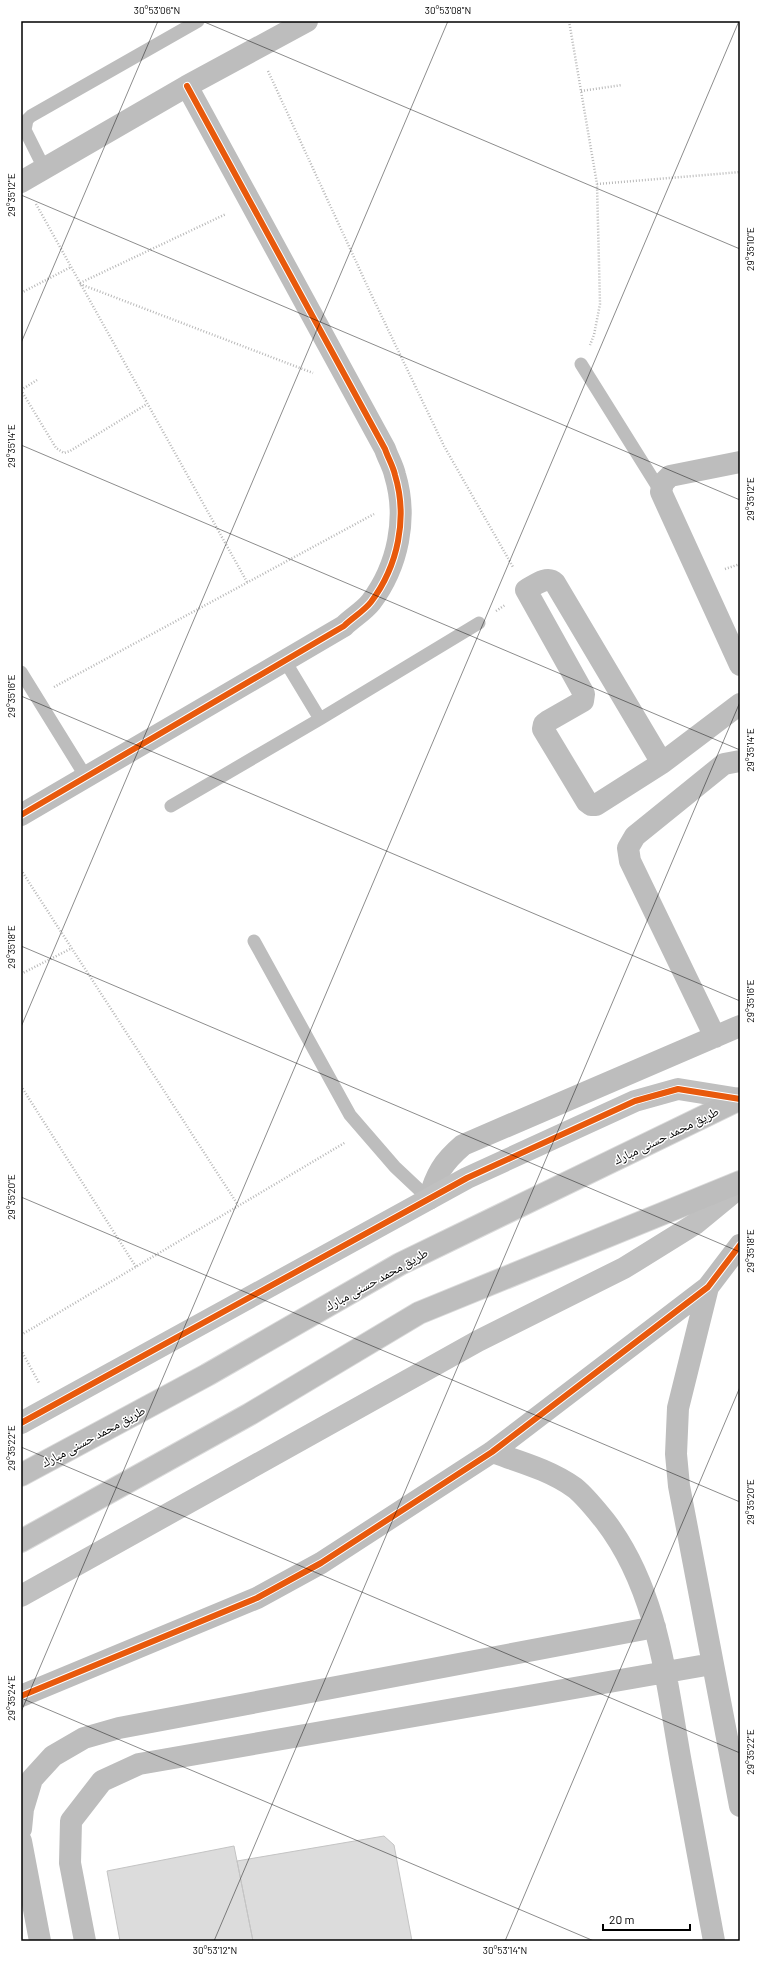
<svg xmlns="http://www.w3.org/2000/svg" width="761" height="1962" font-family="Barlow,'Noto Naskh Arabic',sans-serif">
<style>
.building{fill:#dcdcdc;stroke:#c4c4c4}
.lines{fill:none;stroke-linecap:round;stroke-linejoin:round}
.highway-casing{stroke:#dbdbdb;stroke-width:24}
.path{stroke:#b8b8b8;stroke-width:2.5;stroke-dasharray:1 2;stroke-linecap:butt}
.lane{stroke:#bdbdbd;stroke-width:13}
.street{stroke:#bdbdbd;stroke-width:22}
.secondary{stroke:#c0c0c0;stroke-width:22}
.highway{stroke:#bdbdbd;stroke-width:22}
.cycleway-casing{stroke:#fff;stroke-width:8}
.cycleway{stroke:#e8590c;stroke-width:6}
.ticks{fill:none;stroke:#000;stroke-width:1;stroke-opacity:0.45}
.labels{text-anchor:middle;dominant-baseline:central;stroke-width:3;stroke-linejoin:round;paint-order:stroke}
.street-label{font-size:13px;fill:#000;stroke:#fff}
.neatline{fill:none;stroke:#000;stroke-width:1.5}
.ticks-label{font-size:10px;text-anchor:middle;fill:#000}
</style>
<rect width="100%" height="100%" fill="#fff"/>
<path class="building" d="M 384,1836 L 394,1845 L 412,1941 L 253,1941 L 237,1861 Z
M 234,1846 L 253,1941 L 120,1941 L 107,1871 Z"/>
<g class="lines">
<defs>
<path id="highway" d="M 21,1475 L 207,1375 L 400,1264 L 740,1099
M 21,1541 L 250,1414 L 419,1313 L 740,1182"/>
</defs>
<use href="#highway" class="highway-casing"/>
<path class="path" d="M 569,21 L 597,184 L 600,304 L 594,335 L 590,345
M 268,71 L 371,294 L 444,446 L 513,567
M 581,91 L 622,85
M 597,184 L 740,172
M 36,204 L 247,582
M 80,283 L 226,214
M 80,284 L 313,373
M 21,293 L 71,267
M 21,390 L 56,448 L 64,453 L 70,451 L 147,404
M 21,390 L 37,380
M 725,569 L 740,564
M 496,611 L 505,605
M 54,687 L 374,514
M 21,870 L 238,1205
M 21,974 L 72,948
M 21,1086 L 136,1267
M 21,1335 L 346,1142
M 21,1350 L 39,1383"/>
<path class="lane" d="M 44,168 L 25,130 L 27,120 L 31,116 L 198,21
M 581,364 L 661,492
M 285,661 L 320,719
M 21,672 L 86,777
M 171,806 L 320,719 L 479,623
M 254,941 L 350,1115 L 395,1167 L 429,1199"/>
<path class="street" d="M 21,182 L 187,86 L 307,21
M 740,462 L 670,476 L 663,483 L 661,492 L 740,665
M 662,763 L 596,805 L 591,805 L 587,802 L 543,729 L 544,724 L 548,721 L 583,701 L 584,694 L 526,590 C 535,585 547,575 555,583 L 662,763 L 740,704
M 21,815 L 344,626 C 352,618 364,611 371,602 C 398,566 408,518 395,475 C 393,466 388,458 385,449 L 187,86
M 715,1037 L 630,861 L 628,848 L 635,836 L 724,764 L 740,761
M 429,1199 C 436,1174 443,1162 463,1145 L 740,1026
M 708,1287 L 678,1408 L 676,1454 L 679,1486 L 740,1806
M 492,1452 C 520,1462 550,1470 575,1488 C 586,1497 596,1510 605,1521 C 658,1590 666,1680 681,1763 C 692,1822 703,1882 714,1941
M 21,1696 L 257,1598 L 321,1563 L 492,1452 L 708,1287 L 740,1245
M 21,1829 L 23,1809 L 32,1779 L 53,1756 L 84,1738 L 119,1728 L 655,1627
M 21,1841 L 40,1941
M 85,1941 L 70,1863 L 71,1821 L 102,1781 L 139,1764 L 712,1664"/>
<path class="secondary" d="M 21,1423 L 467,1178 L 635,1101 L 678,1089 L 740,1099
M 21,1596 L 478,1341 L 624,1268 L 695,1224 L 740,1187"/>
<use href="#highway" class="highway"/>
<defs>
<path id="cycleway" d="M 21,815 L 344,626 C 352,618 364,611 371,602 C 398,566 408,518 395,475 C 393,466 388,458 385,449 L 187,86
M 21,1423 L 467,1178 L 635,1101 L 678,1089 L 740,1099
M 21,1696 L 257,1598 L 321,1563 L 492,1452 L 708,1287 L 740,1245"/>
</defs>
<use href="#cycleway" class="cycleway-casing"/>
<use href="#cycleway" class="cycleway"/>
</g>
<path class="ticks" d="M 202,21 L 740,249M 21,195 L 740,500M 21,343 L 158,21M 21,445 L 740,750M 21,696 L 740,1001M 21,946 L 740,1252M 21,1027 L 448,21M 21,1197 L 740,1502M 21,1447 L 740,1753M 21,1698 L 594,1941M 21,1712 L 739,21M 214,1941 L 740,702M 505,1941 L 740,1387"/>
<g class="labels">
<g class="street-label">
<text transform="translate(666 1135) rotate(-26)">طريق محمد حسنى مبارك</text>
<text transform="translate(376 1279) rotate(-29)">طريق محمد حسنى مبارك</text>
<text transform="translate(93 1436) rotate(-28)">طريق محمد حسنى مبارك</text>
</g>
</g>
<rect width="761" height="1962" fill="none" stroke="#ffffff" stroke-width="44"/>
<path d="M603 1924v6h87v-6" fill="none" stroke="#000000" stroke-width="2"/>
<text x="609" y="1924" font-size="12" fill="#000000" stroke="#ffffff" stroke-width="3" paint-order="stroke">20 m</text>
<rect x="22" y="22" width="717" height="1918" class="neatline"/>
<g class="ticks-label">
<text x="157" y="14">30°53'06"N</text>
<text x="448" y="14">30°53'08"N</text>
<text transform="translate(11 195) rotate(-90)" y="4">29°35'12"E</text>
<text transform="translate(750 249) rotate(-90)" y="4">29°35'10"E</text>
<text transform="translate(11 446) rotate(-90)" y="4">29°35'14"E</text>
<text transform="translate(750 499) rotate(-90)" y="4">29°35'12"E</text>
<text transform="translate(11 696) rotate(-90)" y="4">29°35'16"E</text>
<text transform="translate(750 750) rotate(-90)" y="4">29°35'14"E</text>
<text transform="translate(11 947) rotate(-90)" y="4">29°35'18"E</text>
<text transform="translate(750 1001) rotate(-90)" y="4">29°35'16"E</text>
<text transform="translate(11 1197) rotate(-90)" y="4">29°35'20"E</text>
<text transform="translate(750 1251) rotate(-90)" y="4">29°35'18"E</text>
<text transform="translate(11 1448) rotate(-90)" y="4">29°35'22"E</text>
<text transform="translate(750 1502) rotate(-90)" y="4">29°35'20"E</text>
<text transform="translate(11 1698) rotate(-90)" y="4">29°35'24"E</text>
<text transform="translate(750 1752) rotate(-90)" y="4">29°35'22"E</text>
<text x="215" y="1954">30°53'12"N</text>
<text x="505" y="1954">30°53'14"N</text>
</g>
</svg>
